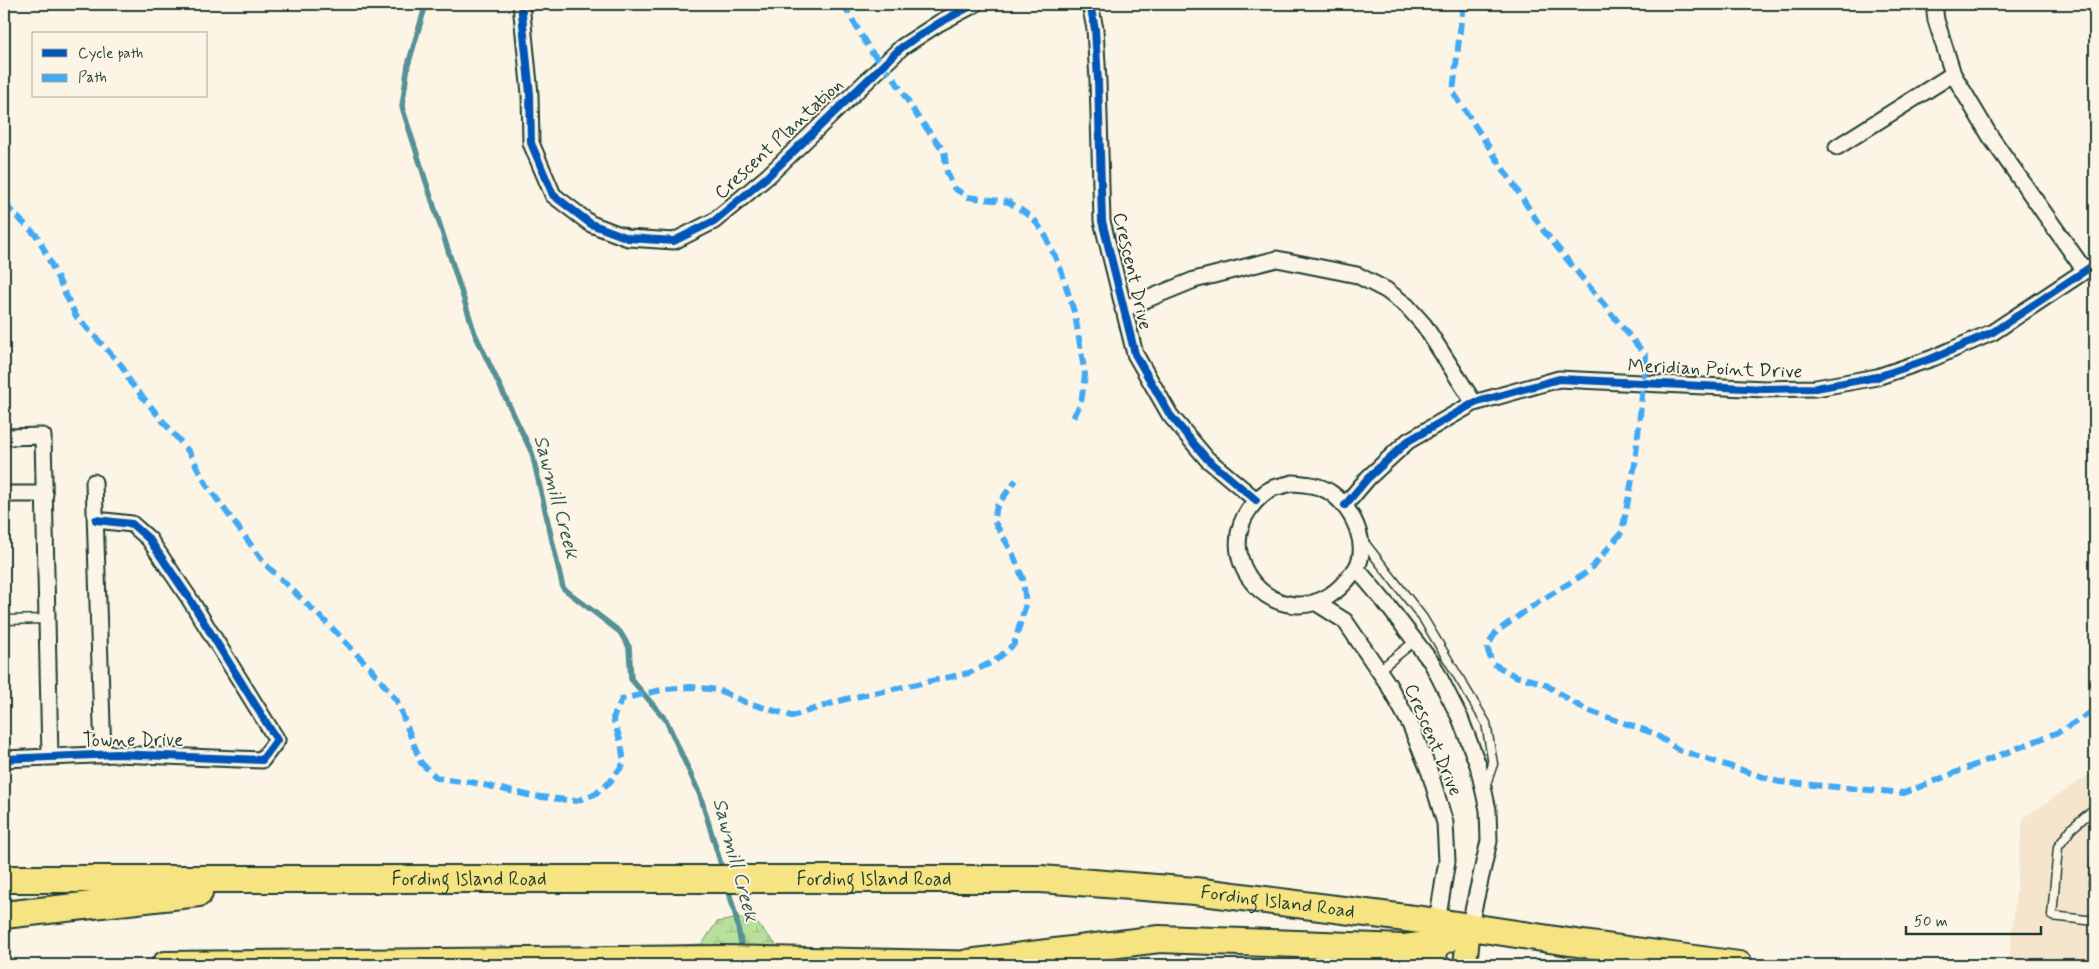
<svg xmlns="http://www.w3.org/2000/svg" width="2099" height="969" font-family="Mynerve,sans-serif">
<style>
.built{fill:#f5e5cd}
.wetland{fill:url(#wetland-marsh);stroke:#6c8e68}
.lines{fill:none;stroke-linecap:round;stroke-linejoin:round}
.stream{stroke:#549094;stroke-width:5.5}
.building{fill:url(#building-hatch);stroke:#1f3d34}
.lane-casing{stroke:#1f3d34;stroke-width:11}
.street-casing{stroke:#1f3d34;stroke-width:19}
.primary-casing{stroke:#1f3d34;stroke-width:26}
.highway-casing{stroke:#1f3d34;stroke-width:30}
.lane{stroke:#fcf5e5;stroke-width:8}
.street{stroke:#fcf5e5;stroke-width:15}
.primary{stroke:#f6e381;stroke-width:22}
.highway{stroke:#f6e381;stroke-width:26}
.quiet{stroke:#3fa9f5;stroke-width:6;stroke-dasharray:12 6;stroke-linecap:butt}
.cycleway-casing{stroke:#fcf5e5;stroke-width:11}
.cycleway{stroke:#0057b8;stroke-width:8}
.labels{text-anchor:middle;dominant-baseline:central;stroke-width:4;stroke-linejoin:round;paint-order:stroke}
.street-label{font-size:19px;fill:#1f3d34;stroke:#fcf5e5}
.water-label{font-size:20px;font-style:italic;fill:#315954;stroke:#fcf5e5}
</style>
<defs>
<pattern id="wetland-marsh" width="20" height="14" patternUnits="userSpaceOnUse" patternTransform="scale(1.25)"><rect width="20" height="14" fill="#b8e09c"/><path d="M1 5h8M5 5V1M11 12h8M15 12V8" fill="none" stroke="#9ec187"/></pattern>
<pattern id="building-hatch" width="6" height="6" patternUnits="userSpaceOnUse" patternTransform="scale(1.25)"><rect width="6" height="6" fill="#e4bf95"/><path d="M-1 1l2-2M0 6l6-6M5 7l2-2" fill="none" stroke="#c3a581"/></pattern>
</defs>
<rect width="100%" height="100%" fill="#fcf5e5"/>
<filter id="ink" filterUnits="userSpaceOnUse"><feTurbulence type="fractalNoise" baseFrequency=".02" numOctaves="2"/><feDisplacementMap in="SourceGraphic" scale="10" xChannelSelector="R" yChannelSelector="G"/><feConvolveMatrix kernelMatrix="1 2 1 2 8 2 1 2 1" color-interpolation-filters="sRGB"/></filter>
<g filter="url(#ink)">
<path class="built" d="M 2095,771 L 2095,965 L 2009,965 L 2023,818 Z"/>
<path class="wetland" d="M 751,916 L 777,946 L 848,954 L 474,956 L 702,944 L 717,922 Z"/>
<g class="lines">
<path class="stream" d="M 426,4 L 408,65 L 402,107 L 475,334 L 532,453 L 563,588 L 620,632 L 629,647 L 631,679 L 666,720 L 700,795 L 723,871
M 727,885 L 736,917 L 743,954"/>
</g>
<path class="building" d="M 2094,823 L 2095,823 L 2095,887 L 2088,886 Z"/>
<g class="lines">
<defs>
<path id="lane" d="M 1363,541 L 1423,618 L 1486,723 L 1493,764 L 1485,787
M 4,620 L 47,619
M 1379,670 L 1415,641
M 2095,808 L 2072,828 L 2058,847 L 2052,916 L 2095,921"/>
<path id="street" d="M 521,4 L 530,94 L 531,143 L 553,195 L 591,224 L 628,238 L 674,241 L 714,221 L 768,176 L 902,47 L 939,23 L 975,4
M 1090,4 L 1095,29 L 1098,81 L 1102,221 L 1135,354 L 1170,415 L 1207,459 L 1256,500
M 1934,4 L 1936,20 L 1953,74 L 1990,136 L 2085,271
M 1837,147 L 1953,74
M 1123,309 L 1194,280 L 1277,259 L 1357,275 L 1386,290 L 1407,306 L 1424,325 L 1474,403
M 5,437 L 43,436 L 50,757
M 94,482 L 103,755
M 1292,483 C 1305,484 1320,485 1331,493 C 1354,509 1374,552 1351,575 C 1345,583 1338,590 1329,596 C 1273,630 1212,560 1250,508 C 1256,500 1264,492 1273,488 C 1279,486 1286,485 1292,483 Z
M 4,494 L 45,494
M 1345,505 L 1368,478 L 1408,441 L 1474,403 L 1559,379 L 1765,389 L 1816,388 L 1877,377 L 1933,358 L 1993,332 L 2095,264
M 1357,569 L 1388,606 L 1432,663 L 1460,718 L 1478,765 L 1488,810 L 1489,841 L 1469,928
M 1315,602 L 1345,621 L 1388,684 L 1410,724 L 1430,773 L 1445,823 L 1447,861 L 1437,922
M 4,759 L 117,754 L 262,760 L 277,740 L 189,598 L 149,539 L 132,524 L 96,520"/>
<path id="primary" d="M 1435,965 L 1437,928
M 1465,965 L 1469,928"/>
<g id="highway">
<path id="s1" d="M 4,879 L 1041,879 L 1195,891 L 1437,922 L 1569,942 L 1739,965"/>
<path d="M 4,915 L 199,893"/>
<path d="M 968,963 L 1159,939 L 1404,948 L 1436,944 L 1469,928"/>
<path d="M 165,965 L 722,959 L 986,965"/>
</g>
</defs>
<use href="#lane" class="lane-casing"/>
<use href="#street" class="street-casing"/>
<use href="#primary" class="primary-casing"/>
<use href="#highway" class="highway-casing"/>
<use href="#lane" class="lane"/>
<use href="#street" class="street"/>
<use href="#primary" class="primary"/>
<use href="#highway" class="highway"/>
<path class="quiet" d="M 843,4 L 870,50 L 895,80 L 917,116 L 944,151 L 947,172 L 954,188 L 968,197 L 1009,202 L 1034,219 L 1046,237 L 1061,270 L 1075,315 L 1085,375 L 1081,403 L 1073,418
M 1463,4 L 1453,92 L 1543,230 L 1646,356 L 1635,464 L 1622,532 L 1589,571 L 1534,605 L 1496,632 L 1487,647 L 1492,663 L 1515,676 L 1543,683 L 1584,709 L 1653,733 L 1679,750 L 1779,782 L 1904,793 L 2061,731 L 2095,710
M 4,204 L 38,237 L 76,316 L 122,366 L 130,382 L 189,452 L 208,487 L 266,565 L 332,628 L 372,670 L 397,701 L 421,763 L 437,778 L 471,782 L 532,796 L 576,801 L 595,794 L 610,782 L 624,763 L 621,743 L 613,718 L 622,699 L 666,689 L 691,687 L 719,690 L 745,702 L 792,716 L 846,699 L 969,673 L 995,661 L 1014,644 L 1026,604 L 1023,579 L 1012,552 L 994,521 L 997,506 L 1016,480"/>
<defs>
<path id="cycleway" d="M 521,4 L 530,94 L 531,143 L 553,195 L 591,224 L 628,238 L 674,241 L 714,221 L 768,176 L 902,47 L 939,23 L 975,4
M 1090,4 L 1095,29 L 1098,81 L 1102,221 L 1135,354 L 1170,415 L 1207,459 L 1256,500
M 1345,505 L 1368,478 L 1408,441 L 1474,403 L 1559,379 L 1765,389 L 1816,388 L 1877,377 L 1933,358 L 1993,332 L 2095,264
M 4,759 L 117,754 L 262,760 L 277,740 L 189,598 L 149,539 L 132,524 L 96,520"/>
</defs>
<use href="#cycleway" class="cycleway-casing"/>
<use href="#cycleway" class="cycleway"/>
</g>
</g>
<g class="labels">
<g class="street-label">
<text transform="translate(779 139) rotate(-43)">Crescent Plantation</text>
<text transform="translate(1132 271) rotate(77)">Crescent Drive</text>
<text transform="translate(1715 369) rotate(2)">Meridian Point Drive</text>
<text x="133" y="740">Towne Drive</text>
<text transform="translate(1433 740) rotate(67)">Crescent Drive</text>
<text stroke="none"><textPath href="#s1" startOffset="465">Fording Island Road</textPath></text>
<text stroke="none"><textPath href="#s1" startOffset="870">Fording Island Road</textPath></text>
<text stroke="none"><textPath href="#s1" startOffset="1275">Fording Island Road</textPath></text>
</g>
<g class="water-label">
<text transform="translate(556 497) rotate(75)">Sawmill Creek</text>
<text transform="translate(735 860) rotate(75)">Sawmill Creek</text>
</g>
</g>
<rect width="2099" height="969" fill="none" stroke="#fcf5e5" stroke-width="20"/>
<rect x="10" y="10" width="2079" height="949" fill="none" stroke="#1f3d34" stroke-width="2" filter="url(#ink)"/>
<rect x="32" y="32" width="175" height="65" fill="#fcf5e5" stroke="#a4ab9e"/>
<rect x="42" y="49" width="25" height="8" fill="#0057b8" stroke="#a4ab9e"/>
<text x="78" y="58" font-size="15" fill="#1f3d34">Cycle path</text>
<rect x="42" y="74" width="25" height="8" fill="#3fa9f5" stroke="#a4ab9e"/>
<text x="78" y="82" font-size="15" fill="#1f3d34">Path</text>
<path d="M1906 926v8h135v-8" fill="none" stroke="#1f3d34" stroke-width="2.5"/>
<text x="1914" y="926" font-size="15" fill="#1f3d34" stroke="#fcf5e5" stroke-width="4" paint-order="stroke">50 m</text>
</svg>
